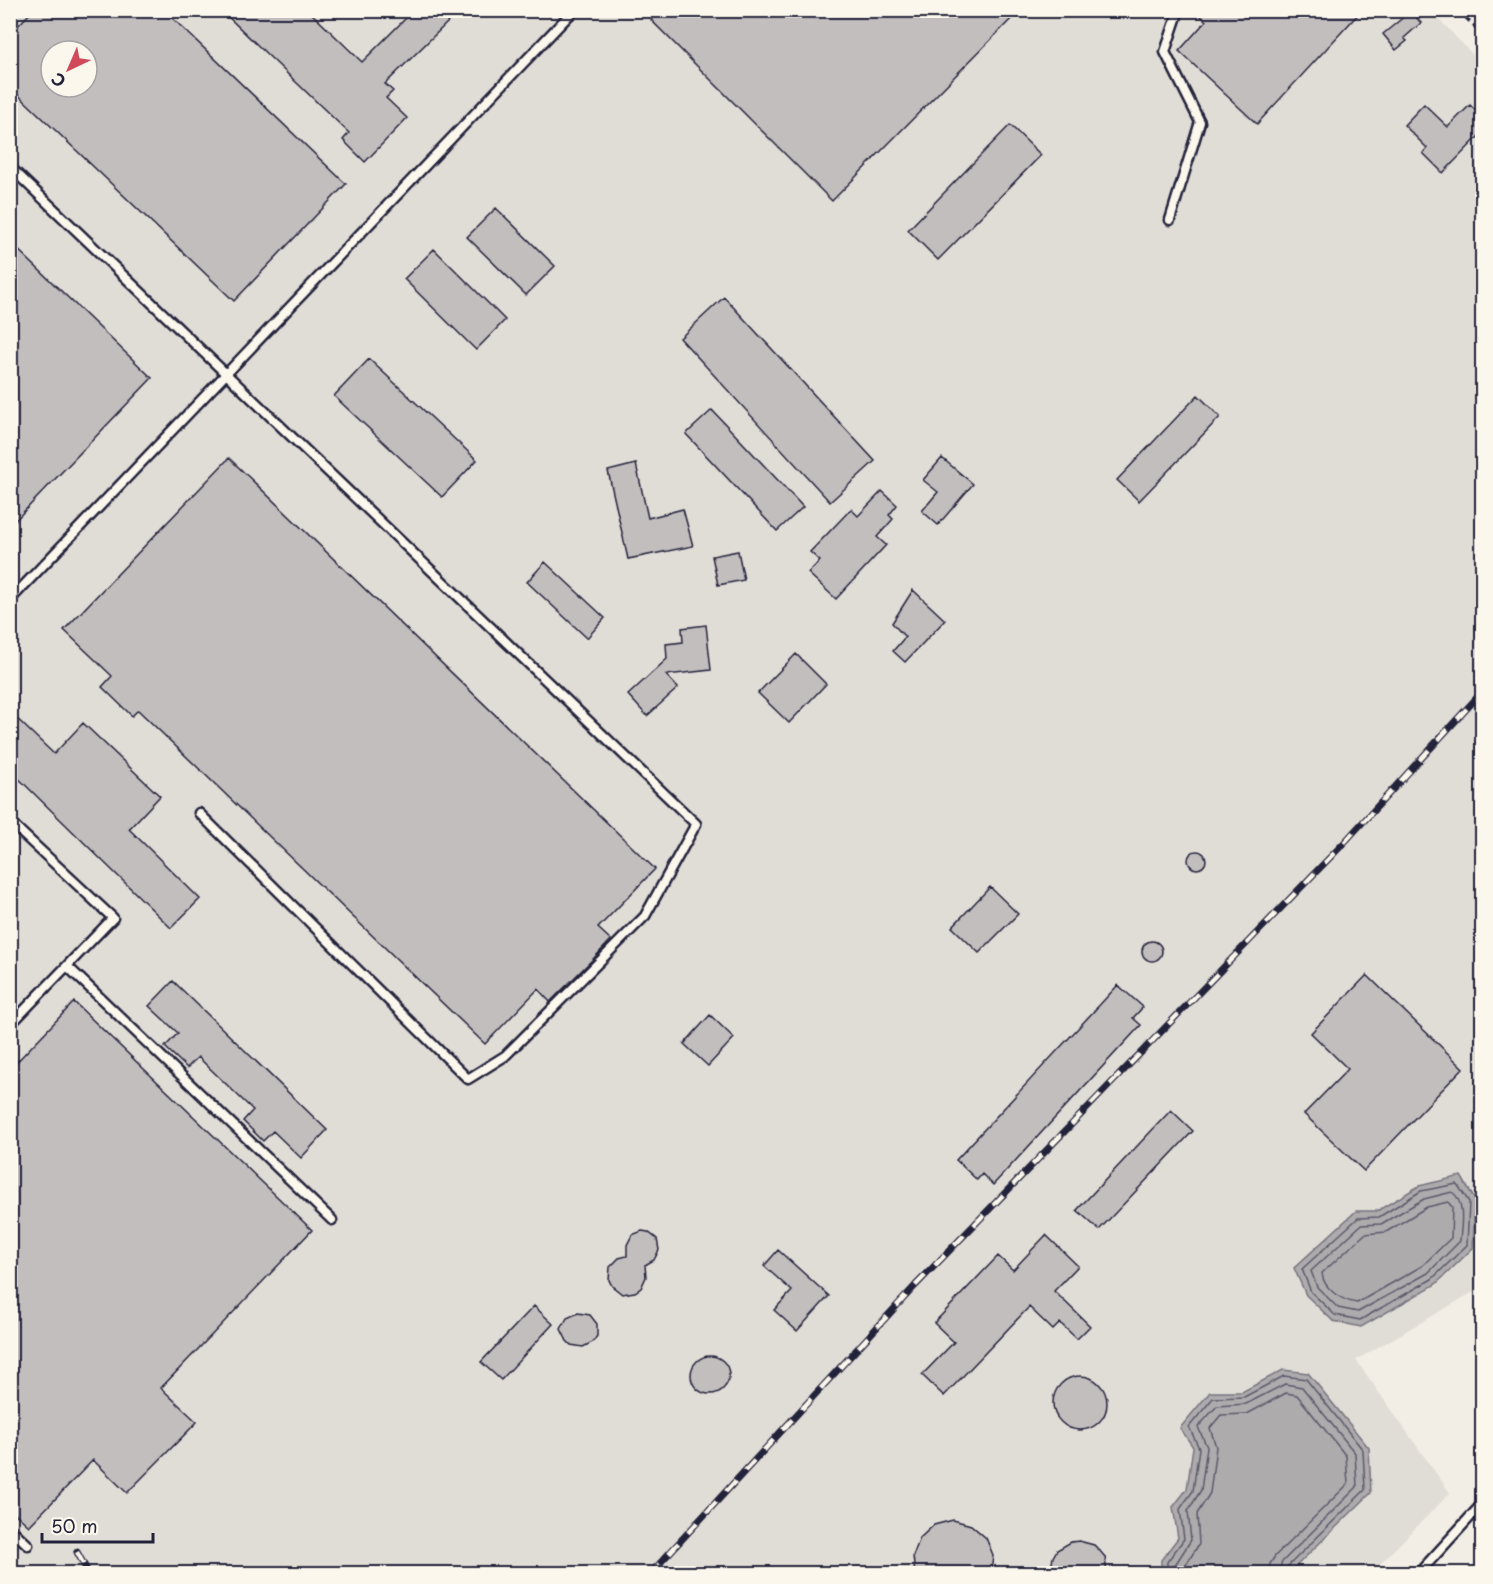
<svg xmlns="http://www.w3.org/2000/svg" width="1493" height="1584" font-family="'Playpen Sans',sans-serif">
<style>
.built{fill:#e0dcd6;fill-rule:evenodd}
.water{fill:#aeabad;stroke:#76747f;stroke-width:1.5}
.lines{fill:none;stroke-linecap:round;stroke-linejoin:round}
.shore{stroke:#5a5969;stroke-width:1.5}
.building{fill:#c2bebe;stroke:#22223b;stroke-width:1.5;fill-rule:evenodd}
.lane-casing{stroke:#22223b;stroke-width:13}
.path{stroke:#22223b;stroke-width:3;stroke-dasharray:6 4.5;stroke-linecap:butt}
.lane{stroke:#fbf7ec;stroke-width:8}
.rail-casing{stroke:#22223b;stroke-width:7}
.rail{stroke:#fbf7ec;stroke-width:4.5;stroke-dasharray:14;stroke-linecap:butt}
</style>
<rect width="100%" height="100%" fill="#f2eee5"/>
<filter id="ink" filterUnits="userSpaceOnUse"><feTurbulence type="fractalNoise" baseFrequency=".0167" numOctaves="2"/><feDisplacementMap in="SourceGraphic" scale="12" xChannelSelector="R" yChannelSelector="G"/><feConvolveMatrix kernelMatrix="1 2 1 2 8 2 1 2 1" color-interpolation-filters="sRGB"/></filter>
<g filter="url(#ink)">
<path class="built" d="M 11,11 L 1431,11 L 1473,55 L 1482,62 L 1482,1287 L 1356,1360 L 1450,1493 L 1371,1573 L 11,1574 ZM 51,51 L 87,51 L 87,87 L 51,87 Z"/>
<path class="water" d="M 1461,1176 L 1475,1200 L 1473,1248 L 1436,1284 L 1361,1327 L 1333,1321 L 1306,1295 L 1294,1268 L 1356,1211 L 1377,1211 L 1419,1186 Z
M 1283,1370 L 1308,1373 L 1369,1448 L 1371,1493 L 1289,1573 L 1161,1573 L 1161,1560 L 1178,1538 L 1173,1507 L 1187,1489 L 1193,1447 L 1180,1428 L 1210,1392 L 1242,1392 Z"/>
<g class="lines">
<path class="shore" d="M 1457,1184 L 1469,1202 L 1467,1245 L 1432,1279 L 1360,1320 L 1335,1315 L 1311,1292 L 1302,1269 L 1358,1218 L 1379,1217 L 1421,1191 Z
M 1452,1192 C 1466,1202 1461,1226 1460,1241 L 1428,1273 L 1358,1312 L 1338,1308 L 1317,1287 L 1311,1271 L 1361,1225 L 1381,1224 L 1424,1199 Z
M 1448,1202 L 1452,1207 L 1451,1238 L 1422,1266 L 1357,1303 C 1342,1301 1323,1289 1322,1273 L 1365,1234 L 1386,1232 L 1427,1207 Z
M 1167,1574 L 1167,1562 L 1184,1539 L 1180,1509 L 1193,1491 L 1199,1448 L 1189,1427 L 1213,1398 L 1244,1397 L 1284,1376 L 1306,1379 L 1363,1450 L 1365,1490 L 1287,1567 L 1285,1574
M 1174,1574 L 1175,1565 L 1191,1540 L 1188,1511 L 1201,1490 L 1207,1447 L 1198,1427 L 1217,1406 L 1246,1404 L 1285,1384 L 1302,1387 L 1355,1453 L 1357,1487 L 1282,1562 L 1278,1574
M 1183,1574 L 1184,1568 L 1199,1544 L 1197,1514 L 1210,1493 L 1216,1447 L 1210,1428 L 1221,1415 L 1247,1414 L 1286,1393 L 1297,1395 L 1346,1456 L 1348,1484 L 1275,1556 L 1270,1564 L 1269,1574"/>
</g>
<path class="building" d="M 33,10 L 164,10 L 346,184 L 234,301 L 10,87 L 10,34 ZM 51,51 L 87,51 L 87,87 L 51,87 Z
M 221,10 L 308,10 L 362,62 L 414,10 L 437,10 L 448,22 L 385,84 L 393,91 L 386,98 L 407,118 L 365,162 L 343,140 L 349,133 Z
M 660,10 L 1020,10 L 832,201 L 651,20 Z
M 1195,10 L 1362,10 L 1257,124 L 1179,51 L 1206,21 Z
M 1411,11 L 1421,23 L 1404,38 L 1407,41 L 1396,50 L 1383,34 Z
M 1424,104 L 1448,127 L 1470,105 L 1482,117 L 1482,133 L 1443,173 L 1423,153 L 1427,148 L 1404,125 Z
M 1010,125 L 1041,155 L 938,260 L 908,230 Z
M 496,208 L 555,266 L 526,295 L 467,237 Z
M 10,242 L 152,378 L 10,526 Z
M 434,249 L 505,320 L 476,350 L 404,279 Z
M 724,297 L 875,461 L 830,502 L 680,338 Z
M 369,359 L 477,460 L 442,497 L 334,396 Z
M 1198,395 L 1220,417 L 1139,501 L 1117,480 Z
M 712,410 L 803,507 L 777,531 L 686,434 Z
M 229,458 L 655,869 L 598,928 L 611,940 L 594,958 L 550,1002 L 538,989 L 485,1044 L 138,710 L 132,716 L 102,687 L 112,676 L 64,630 Z
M 942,458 L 973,484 L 938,525 L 922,511 L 938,492 L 923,480 Z
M 636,464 L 648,518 L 683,509 L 693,546 L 628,559 L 608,471 Z
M 882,491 L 897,505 L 889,515 L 893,519 L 877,537 L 886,545 L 836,599 L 808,573 L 820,561 L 810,552 L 851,509 L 858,516 Z
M 738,551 L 744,580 L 718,585 L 712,556 Z
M 545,562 L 605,618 L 587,638 L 527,582 Z
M 913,590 L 945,620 L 905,662 L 893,651 L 905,637 L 892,623 Z
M 706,625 L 711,670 L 666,675 L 678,688 L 647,716 L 628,695 L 667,659 L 666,644 L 683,642 L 682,628 Z
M 796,654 L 826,684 L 789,723 L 758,693 Z
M 10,712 L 54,754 L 83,723 L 160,796 L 129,829 L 200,899 L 171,928 L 10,770 Z
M1188 860a9 9 0 1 1 18 0a9 9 0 1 1-18 0Z
M 990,887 L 1018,914 L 979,953 L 952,927 Z
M1142 951a10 10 0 1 1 20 0a10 10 0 1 1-20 0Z
M 1367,975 L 1463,1068 L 1364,1171 L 1304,1114 L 1348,1069 L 1311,1033 Z
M 173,981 L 327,1130 L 301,1158 L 273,1131 L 263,1141 L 243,1121 L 253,1110 L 198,1057 L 187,1068 L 165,1047 L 178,1033 L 149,1006 Z
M 1118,985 L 1143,1007 L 1133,1018 L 1141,1025 L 993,1185 L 982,1174 L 977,1180 L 956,1160 Z
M 74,1002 L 312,1230 L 161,1388 L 197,1422 L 127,1493 L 93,1460 L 29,1526 L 10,1509 L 10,1069 Z
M 710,1015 L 734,1038 L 708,1066 L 684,1044 Z
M 1171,1110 L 1193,1131 L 1099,1230 L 1077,1210 Z
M 642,1231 L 648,1232 L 657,1239 L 659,1250 L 654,1260 L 645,1265 L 646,1277 L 641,1288 L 635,1292 L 622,1294 L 612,1286 L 609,1280 L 610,1267 L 619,1258 L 627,1256 L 627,1245 L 632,1235 Z
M 1046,1235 L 1078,1266 L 1054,1291 L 1090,1326 L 1077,1339 L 1060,1323 L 1053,1330 L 1029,1307 L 944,1396 L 922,1375 L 954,1342 L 934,1323 L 998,1256 L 1013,1270 Z
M 778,1250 L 829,1296 L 797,1331 L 774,1310 L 792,1291 L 764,1266 Z
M 534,1306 L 553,1324 L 501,1380 L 481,1362 Z
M 578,1313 L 590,1315 L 597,1324 L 597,1336 L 593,1342 L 583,1347 L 571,1345 L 567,1341 L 561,1329 L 567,1318 Z
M691 1375a19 19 0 1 1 38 0a19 19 0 1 1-38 0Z
M1053 1403a27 27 0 1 1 54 0a27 27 0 1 1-54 0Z
M 953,1520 L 971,1525 L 986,1538 L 993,1555 L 991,1574 L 915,1574 L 913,1556 L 920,1538 L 934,1525 Z
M 1079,1541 L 1094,1545 L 1100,1551 L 1105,1557 L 1107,1574 L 1050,1574 L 1053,1557 L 1057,1550 L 1071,1542 Z"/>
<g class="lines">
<defs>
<path id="lane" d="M 10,167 L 696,824 L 645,916 L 505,1056 L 468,1079 L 199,813
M 1170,220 L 1200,122 L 1165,52 L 1179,10
M 10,600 L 574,10
M 10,822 L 113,918 L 10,1025
M 67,966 L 332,1220
M 10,1528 L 28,1545
M 1418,1574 L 1482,1504"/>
</defs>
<use href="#lane" class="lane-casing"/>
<path class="path" d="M 1458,10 L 1482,34"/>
<use href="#lane" class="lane"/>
<defs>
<path id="rail" d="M 77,1552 L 89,1574
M 650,1574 L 915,1286 L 1341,846 L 1482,692"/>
</defs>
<use href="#rail" class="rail-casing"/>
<use href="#rail" class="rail"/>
</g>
</g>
<rect width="1493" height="1584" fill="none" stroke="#fbf7ec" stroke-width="36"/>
<rect x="18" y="18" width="1457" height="1548" fill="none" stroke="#22223b" stroke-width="2" filter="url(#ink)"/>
<g transform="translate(69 69) rotate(224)"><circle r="28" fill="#fbf7ec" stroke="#a4a2a5" stroke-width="1.5"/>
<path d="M0-4.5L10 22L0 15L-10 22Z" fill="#d1495b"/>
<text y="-9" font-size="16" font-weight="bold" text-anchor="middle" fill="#22223b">С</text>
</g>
<path d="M42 1533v9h111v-9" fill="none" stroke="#22223b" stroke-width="3"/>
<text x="51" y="1533" font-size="18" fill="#22223b" stroke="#fbf7ec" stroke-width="4.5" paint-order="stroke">50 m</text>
</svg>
